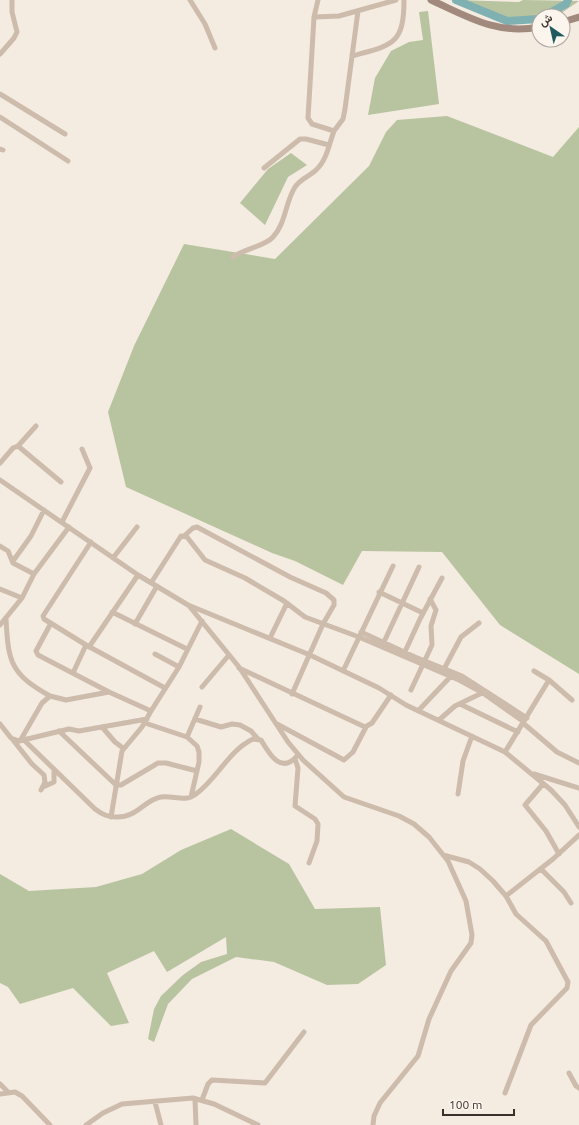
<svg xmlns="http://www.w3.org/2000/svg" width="579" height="1125" font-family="Ubuntu,Vazirmatn,sans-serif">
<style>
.green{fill:#b8c4a0}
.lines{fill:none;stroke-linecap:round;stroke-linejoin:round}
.river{stroke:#7fb0b2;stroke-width:8}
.minor{stroke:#cdbbac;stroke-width:5}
.secondary{stroke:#a18a7d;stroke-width:7}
</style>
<rect width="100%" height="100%" fill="#f4ebe1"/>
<path class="green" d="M 459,0 L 519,2 L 523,0 L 579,1 L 557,16 L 539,16 L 539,19 L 514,23 L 470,7 Z
M 428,11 L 439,104 L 368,115 L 375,78 L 391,51 L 409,42 L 423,40 L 419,12 Z
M 447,116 L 553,157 L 579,127 L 579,674 L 500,625 L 442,552 L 362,551 L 343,585 L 295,561 L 272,553 L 126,487 L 108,412 L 134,346 L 184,244 L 275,259 L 369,166 L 386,132 L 397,120 Z
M 291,153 L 307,165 L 288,177 L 265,225 L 240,203 L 268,169 Z
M 231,829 L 289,864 L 315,909 L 380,907 L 386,965 L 358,984 L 327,985 L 274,962 L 236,957 L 192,979 L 168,1004 L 154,1042 L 148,1039 L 154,1009 L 161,996 L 183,975 L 201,962 L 227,954 L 226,937 L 167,972 L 154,951 L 107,973 L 129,1023 L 111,1026 L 73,988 L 20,1004 L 8,987 L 0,983 L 0,874 L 29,891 L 96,887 L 142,874 L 181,850 Z"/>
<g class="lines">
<path class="river" d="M 456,0 L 507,21 L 539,19
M 544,16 L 566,4 L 568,0"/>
<path class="minor" d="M 190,0 L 205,24 L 215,48
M 318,0 L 314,17 L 308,118 L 312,124 L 334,131 L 343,119 L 345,109 L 358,11
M 314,17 L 339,16 L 396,0
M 0,54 L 14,38 L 17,32 L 12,12 L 12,0
M 352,56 C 392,45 404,45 404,0
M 0,94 L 65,134
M 0,117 L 68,161
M 0,149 L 3,150
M 264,168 L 300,139 L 306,139 L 329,145
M 233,257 C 245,248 264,247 273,237 C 286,223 285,203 295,187 C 300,179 310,176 316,170 C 327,160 329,144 334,131
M 18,446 L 36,426
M 0,463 L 13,448 L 18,446 L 61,482
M 0,480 L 138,575 L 188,605 L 310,655 L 379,688 L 406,705 L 505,752 L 551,790 L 565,805 L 579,827
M 62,522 L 90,468 L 82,449
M 184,536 L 193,528 L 197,527 L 290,577 L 326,593 L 334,600 L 334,605 L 323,624 L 292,694
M 91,542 L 43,616 L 44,619 L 86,645 L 165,688
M 0,546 L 8,551 L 13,563 L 34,574
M 113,558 L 137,527
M 13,561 L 31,536 L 44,510
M 151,583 L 181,536 L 187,537 L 205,560 L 245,578 L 284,601 L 305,617 L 359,637 L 459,680 L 483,693 L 524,722
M 0,589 L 22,598
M 379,592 L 423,613
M 190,607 L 239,667 L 288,742 L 303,760 L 344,797 L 399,816 L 414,824 L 429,837 L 448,861 L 466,901 L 472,935 L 471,943 L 451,971 L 429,1019 L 418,1056 L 380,1103 L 374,1116 L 373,1125
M 112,612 L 187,649
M 6,618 C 8,663 11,674 50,696
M 51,623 L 36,651 L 38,655 L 109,692 L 151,711 L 179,667 L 202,621
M 135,624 L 157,586
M 0,625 L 22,598 L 34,574 L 69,527
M 361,632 L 415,657 L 462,676 L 527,718
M 270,638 L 287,603
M 383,644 L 419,567
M 89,647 L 138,575
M 155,654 L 179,667
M 403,656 L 420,619 L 442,578
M 239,668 L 365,727 L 372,723 L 391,695
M 444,669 L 461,637 L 479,623
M 343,671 L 393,566
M 534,671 L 549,680 L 572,700
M 73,673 L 86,645
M 202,687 L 229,655
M 411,690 L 432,645 L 431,626 L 436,610 L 430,599
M 460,704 L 518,732
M 418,711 L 452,675
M 195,719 L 221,727 L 232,724 L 240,725 L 251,731 L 258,739
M 439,720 L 455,706 L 484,692
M 145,723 L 187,737 L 197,746 L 199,752 L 199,762 L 191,797
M 523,723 L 557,752 L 579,763
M 0,724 L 11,738 L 19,741 L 69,729 L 79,731 L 147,719
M 277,724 L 344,760 L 353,752 L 366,727
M 102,727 L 115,742 L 123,748
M 59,731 L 116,785 L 121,785 L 158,763 L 166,763 L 197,771
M 187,737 L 200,707
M 13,740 L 32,764 L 44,775 L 45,782 L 41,790
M 24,740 L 95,809 C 103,815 108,817 117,817 C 138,817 144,800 161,797 C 174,795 184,803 196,794 C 218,778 228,751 253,739 L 261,740 C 270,755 281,775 298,755
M 20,741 L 42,703 L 50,696 L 66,700 L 109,692
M 505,752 L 549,680
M 295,759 L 298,768 L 295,806 L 315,819 L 318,824 L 317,841 L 309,863
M 534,774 L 579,788
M 543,784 L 525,805 L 546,831 L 559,854
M 43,787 L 54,782 L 54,769
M 458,794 L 463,761 L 472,736
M 111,817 L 122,751 L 142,727 L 151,711
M 443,855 L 469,862 L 480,869 L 493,881 L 506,896 L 516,914 L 546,941 L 568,982 L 567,988 L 531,1025 L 505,1093
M 541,869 L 564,892 L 571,903
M 506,896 L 553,859 L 579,835
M 569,1073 L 576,1086 L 579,1088
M 0,1084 L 8,1092
M 0,1094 L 15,1092 L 22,1096 L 50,1125
M 195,1099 L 196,1125
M 202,1100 L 208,1084 L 212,1080 L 265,1083 L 304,1032
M 155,1102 L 161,1125
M 86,1125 L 103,1113 L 122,1104 L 193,1098 L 214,1104 L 258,1125"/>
<path class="secondary" d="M 431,0 C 468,17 497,35 539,27
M 563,22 L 579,17"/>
</g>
<g transform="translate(551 28) rotate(326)"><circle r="19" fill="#fbf5ee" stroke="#aea6a0"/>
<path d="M0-3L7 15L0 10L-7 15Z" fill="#1f5a5e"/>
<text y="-6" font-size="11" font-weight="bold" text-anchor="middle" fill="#3b302b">ش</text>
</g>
<path d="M443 1109v6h71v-6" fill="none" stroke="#3b302b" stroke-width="2"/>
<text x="449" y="1109" font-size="12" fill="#3b302b" stroke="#fbf5ee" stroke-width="3" paint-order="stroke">100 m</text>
</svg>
